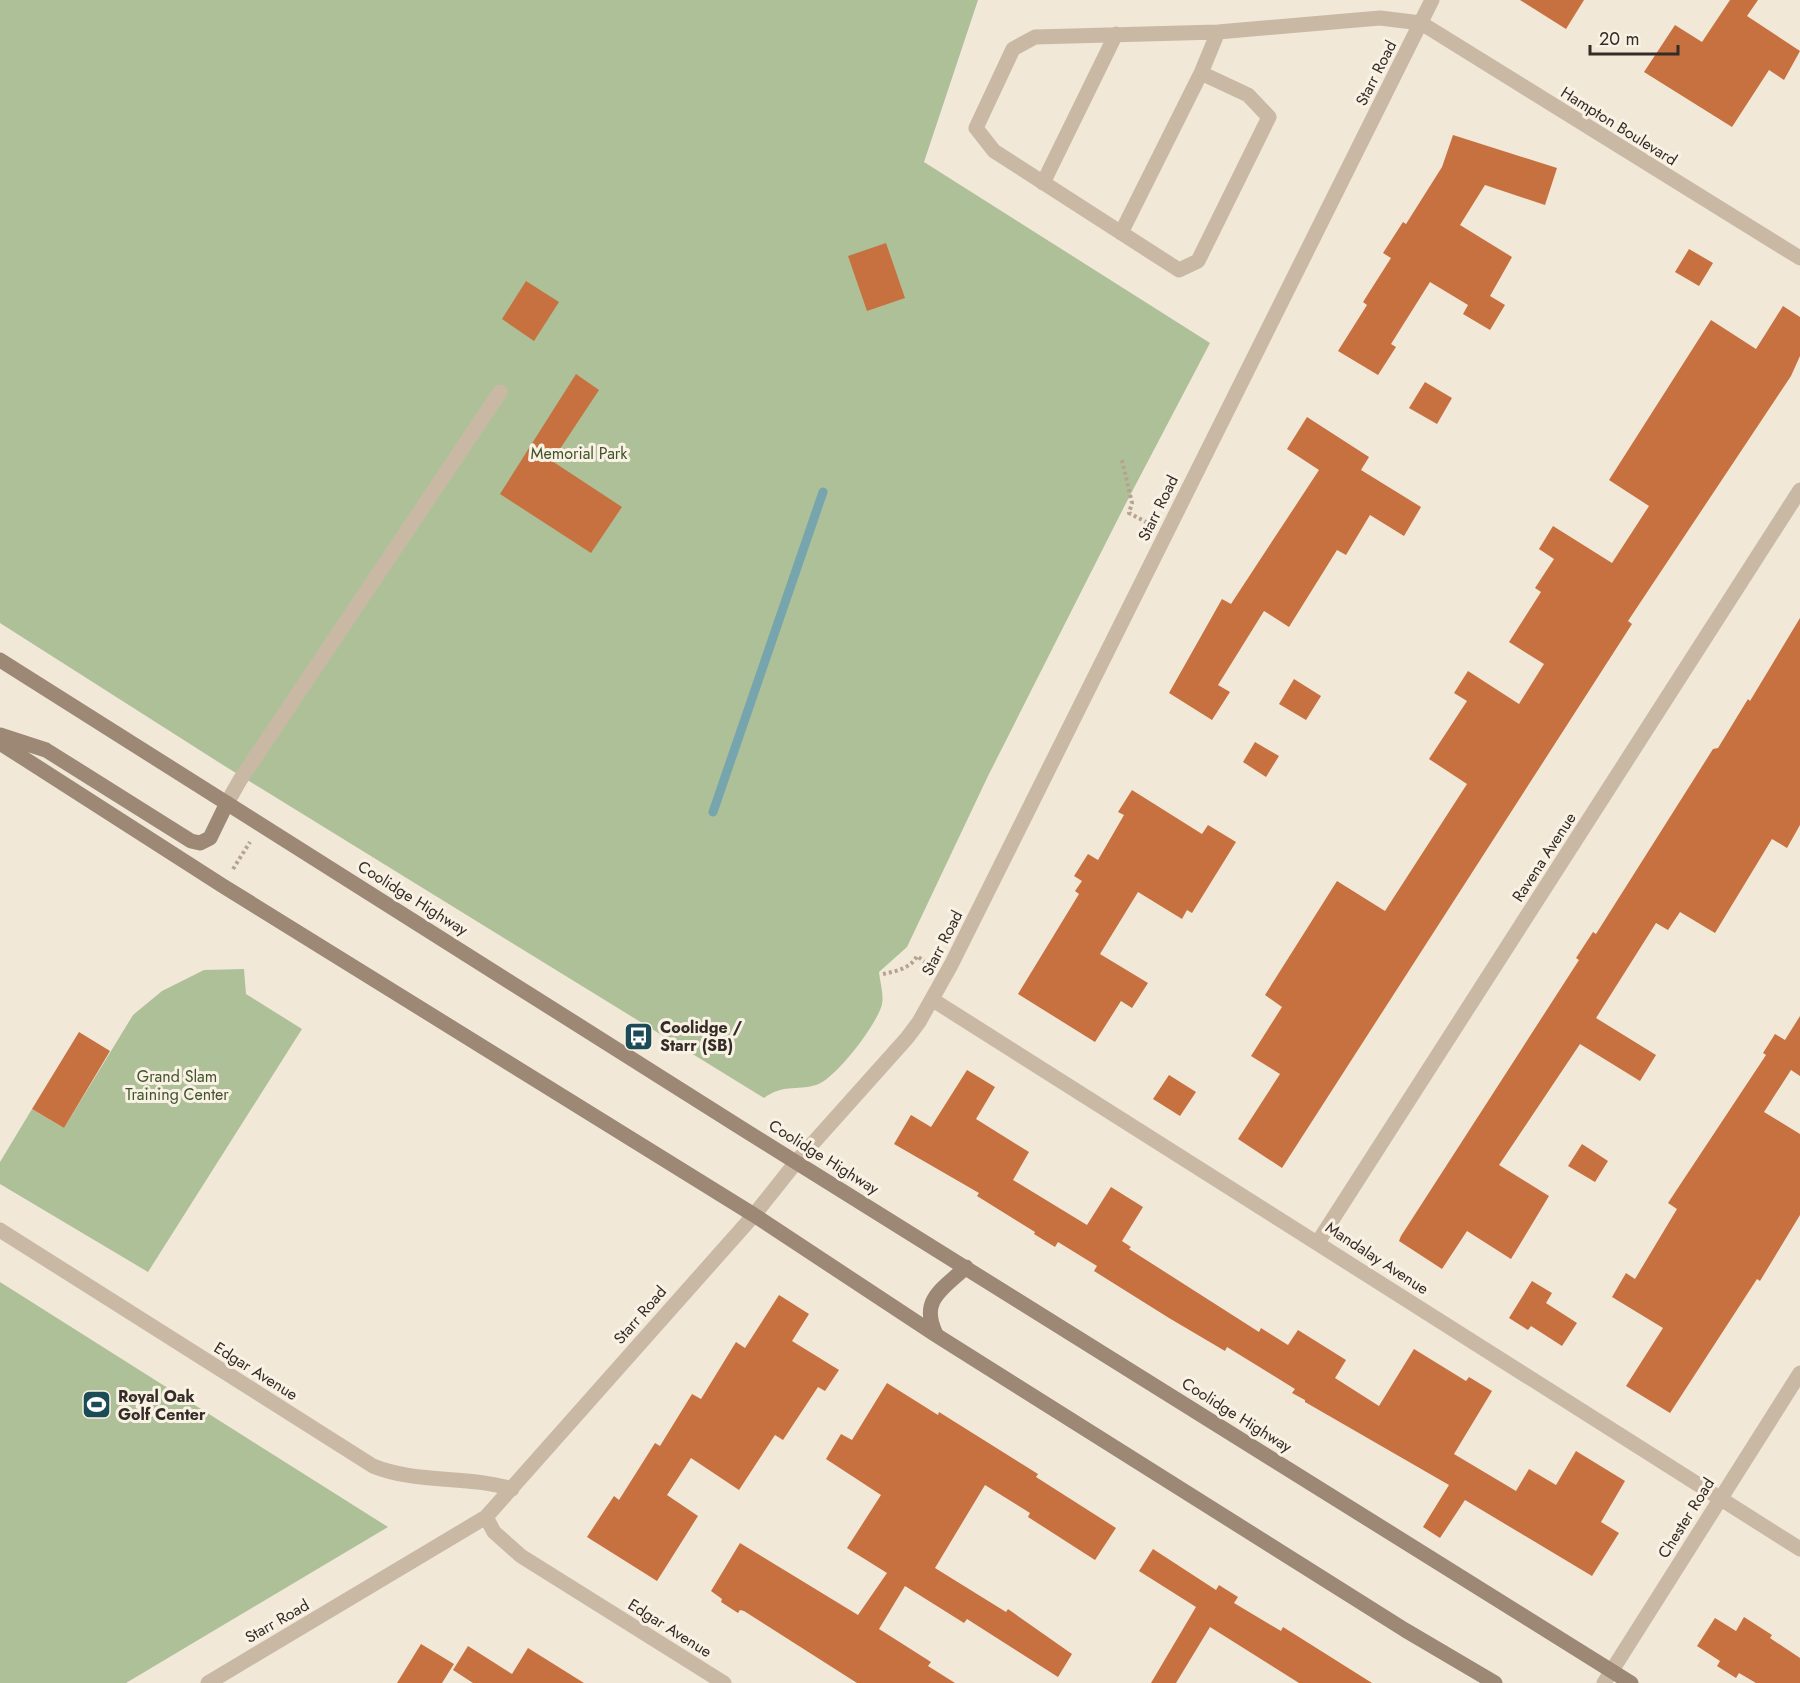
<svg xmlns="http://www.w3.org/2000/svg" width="1800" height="1683" font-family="Jost,sans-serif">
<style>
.green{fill:#aec098}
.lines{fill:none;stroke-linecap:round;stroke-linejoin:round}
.stream{stroke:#77a5ae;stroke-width:9}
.building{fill:#c77140}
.path{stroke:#b5a38e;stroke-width:4;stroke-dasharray:3 3;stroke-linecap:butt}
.service{stroke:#c9b9a4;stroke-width:15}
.minor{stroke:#c9b9a4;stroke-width:15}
.secondary{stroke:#9c8875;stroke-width:15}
.labels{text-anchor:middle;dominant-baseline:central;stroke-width:6;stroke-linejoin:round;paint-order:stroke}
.street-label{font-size:16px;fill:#342c26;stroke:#f9f2e4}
.park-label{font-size:16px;fill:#3f5229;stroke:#f9f2e4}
.poi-label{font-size:16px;font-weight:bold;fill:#342c26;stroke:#f9f2e4;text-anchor:start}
</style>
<rect width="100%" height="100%" fill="#f1e8d8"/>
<path class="green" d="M 0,0 L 978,0 L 924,162 L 1210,343 L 1125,505 L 988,776 L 907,947 L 879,972 C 880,982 884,995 882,1004 C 878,1023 835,1080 816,1085 C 795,1091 783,1084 764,1098 L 223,765 L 0,623 Z
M 244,969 L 246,994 L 302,1029 L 148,1272 L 0,1184 L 0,1162 L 32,1109 L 64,1128 L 133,1015 L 162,991 L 204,970 Z
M 0,1282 L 388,1527 L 126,1683 L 0,1683 Z"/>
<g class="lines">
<path class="stream" d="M 713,812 L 823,492"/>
</g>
<path class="building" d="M 1520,0 L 1584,0 L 1566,29 Z
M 1730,0 L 1758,0 L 1747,16 L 1800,51 L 1784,80 L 1769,70 L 1732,127 L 1644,72 L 1675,25 L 1702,42 Z
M 1453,135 L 1557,168 L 1545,205 L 1485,185 L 1460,225 L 1512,257 L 1490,296 L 1505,305 L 1490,330 L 1463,314 L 1468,305 L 1430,282 L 1391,344 L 1396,347 L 1378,375 L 1338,351 L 1367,305 L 1363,302 L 1391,258 L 1383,253 L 1403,222 L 1406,224 L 1442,167 Z
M 886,243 L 905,298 L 867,311 L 848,256 Z
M 1689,249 L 1713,263 L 1699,286 L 1675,272 Z
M 526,281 L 559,302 L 534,341 L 502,319 Z
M 1783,306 L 1800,317 L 1800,356 L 1791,376 L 1628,621 L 1632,624 L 1282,1168 L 1238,1139 L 1280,1074 L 1251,1056 L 1282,1007 L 1265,995 L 1337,881 L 1385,911 L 1467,784 L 1429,759 L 1467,701 L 1454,693 L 1468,671 L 1519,704 L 1544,664 L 1509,642 L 1541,592 L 1535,588 L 1554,559 L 1539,549 L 1553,526 L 1612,563 L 1649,506 L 1609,480 L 1711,320 L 1756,349 Z
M 576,374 L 599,390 L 552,461 L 622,507 L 591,553 L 500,494 Z
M 1425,382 L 1452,398 L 1437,424 L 1409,408 Z
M 1307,417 L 1369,457 L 1361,470 L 1421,507 L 1404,536 L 1370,515 L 1346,555 L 1337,550 L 1289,627 L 1264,611 L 1218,685 L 1230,692 L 1212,720 L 1169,693 L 1222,599 L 1231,604 L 1319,470 L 1287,449 Z
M 1800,618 L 1800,825 L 1787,848 L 1772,839 L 1715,933 L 1680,912 L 1668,930 L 1656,923 L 1596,1018 L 1656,1055 L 1640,1081 L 1580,1044 L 1499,1165 L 1549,1196 L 1511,1259 L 1467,1231 L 1442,1269 L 1399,1241 L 1401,1236 L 1579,960 L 1576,958 L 1593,932 L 1596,934 L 1713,749 L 1718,748 L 1748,699 L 1750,701 Z
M 1294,679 L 1321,696 L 1306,720 L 1279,704 Z
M 1255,742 L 1279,756 L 1266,777 L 1243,762 Z
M 1132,790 L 1202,834 L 1208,825 L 1236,842 L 1192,913 L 1187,910 L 1182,919 L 1138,892 L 1100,954 L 1148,983 L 1132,1008 L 1121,1001 L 1095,1042 L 1018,994 L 1079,894 L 1075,891 L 1082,881 L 1074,876 L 1088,854 L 1098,860 L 1124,815 L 1118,812 Z
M 1800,1016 L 1800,1076 L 1791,1070 L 1764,1112 L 1800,1134 L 1800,1215 L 1760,1281 L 1757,1279 L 1670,1413 L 1626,1386 L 1663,1328 L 1612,1297 L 1626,1273 L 1635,1279 L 1677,1209 L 1668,1203 L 1766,1055 L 1763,1053 L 1775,1034 L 1785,1040 Z
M 79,1032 L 110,1051 L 64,1128 L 32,1109 Z
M 967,1070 L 995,1087 L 976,1119 L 1029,1152 L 1013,1180 L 1087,1225 L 1111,1187 L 1143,1207 L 1122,1241 L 1131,1247 L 1129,1249 L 1259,1332 L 1261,1328 L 1288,1345 L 1298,1330 L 1346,1360 L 1335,1378 L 1379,1406 L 1414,1349 L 1466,1381 L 1469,1377 L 1492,1391 L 1454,1454 L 1516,1491 L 1529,1469 L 1556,1485 L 1576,1451 L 1625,1481 L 1601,1522 L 1619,1533 L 1592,1576 L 1465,1500 L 1440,1538 L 1423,1527 L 1449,1485 L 1305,1402 L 1305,1400 L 1292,1393 L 1295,1389 L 1227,1347 L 1225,1351 L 1169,1318 L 1094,1271 L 1097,1266 L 1058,1242 L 1055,1247 L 1034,1234 L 1035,1232 L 977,1196 L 979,1193 L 894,1144 L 911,1115 L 931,1127 Z
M 1169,1075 L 1196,1092 L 1180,1116 L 1153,1099 Z
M 1582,1144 L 1608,1161 L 1595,1182 L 1568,1166 Z
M 1532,1281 L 1552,1293 L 1546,1303 L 1577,1323 L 1562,1346 L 1531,1326 L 1528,1330 L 1509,1318 Z
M 779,1295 L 809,1314 L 792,1341 L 839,1370 L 825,1391 L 818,1387 L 783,1440 L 775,1435 L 739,1490 L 691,1458 L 667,1495 L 698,1516 L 657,1581 L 587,1537 L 614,1496 L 619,1500 L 655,1443 L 660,1446 L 692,1394 L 701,1399 L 736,1342 L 745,1348 Z
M 887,1383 L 938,1415 L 939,1412 L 1038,1474 L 1036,1477 L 1116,1528 L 1095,1560 L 1028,1517 L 1030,1513 L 985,1485 L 935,1568 L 1006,1612 L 1008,1609 L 1072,1654 L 1058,1677 L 967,1619 L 964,1623 L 905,1586 L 879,1629 L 931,1662 L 928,1666 L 955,1683 L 857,1683 L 744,1611 L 740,1610 L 738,1613 L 721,1602 L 722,1599 L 711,1591 L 740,1543 L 858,1615 L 887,1573 L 847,1548 L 881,1495 L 826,1459 L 841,1434 L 852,1440 Z
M 1153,1549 L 1216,1590 L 1219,1585 L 1238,1597 L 1234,1603 L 1281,1631 L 1283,1627 L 1372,1683 L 1299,1683 L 1210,1627 L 1176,1683 L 1151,1683 L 1196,1607 L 1139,1571 Z
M 1744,1617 L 1772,1635 L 1770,1638 L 1800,1658 L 1800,1683 L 1756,1683 L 1739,1673 L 1736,1678 L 1717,1666 L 1720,1661 L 1697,1646 L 1715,1618 L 1736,1631 Z
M 421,1644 L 454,1664 L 442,1683 L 397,1683 Z
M 468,1646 L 512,1674 L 528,1648 L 584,1683 L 473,1683 L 453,1670 Z"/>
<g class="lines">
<path class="path" d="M 1122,460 L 1132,503 L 1129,513 L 1148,523
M 233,869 L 250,842
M 883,974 C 896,971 910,969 917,956 L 928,964"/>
<path class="service" d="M 1218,32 L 1201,73 L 1248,95 L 1269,117 L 1198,261 L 1179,270 L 994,151 L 976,128 L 1013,49 L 1035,37 L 1218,32 L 1380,18 L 1421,23
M 1043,183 L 1116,34
M 1121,233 L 1201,73
M 227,803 L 240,780 L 500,392"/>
<path class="minor" d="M 1421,23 L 1800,258
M 933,1000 L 1800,1549
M 0,1230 L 373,1466 C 417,1484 467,1475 512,1489
M 1318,1242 L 1800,490
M 486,1517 L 494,1532 L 521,1556 L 724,1683
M 208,1683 L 486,1517 L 754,1215 L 797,1161 L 907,1038 L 919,1022 L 951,965 L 1432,0
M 1604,1683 L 1800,1373"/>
<path class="secondary" d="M 0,660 L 738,1126 L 1631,1683
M 0,735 L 46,750 L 191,841 L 200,843 L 210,838 L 227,803
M 0,743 L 223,886 L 754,1215 L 936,1335 L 1405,1630 L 1495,1683
M 936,1334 C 919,1300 943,1289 966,1267"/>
</g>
<defs>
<symbol id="bus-square" viewBox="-11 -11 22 22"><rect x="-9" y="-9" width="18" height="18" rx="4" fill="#1b4b56" stroke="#f9f2e4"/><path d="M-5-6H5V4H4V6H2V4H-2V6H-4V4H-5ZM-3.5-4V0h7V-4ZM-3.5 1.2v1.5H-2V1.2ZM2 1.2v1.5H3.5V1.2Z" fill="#fff"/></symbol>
<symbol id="stadium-square" viewBox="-11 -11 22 22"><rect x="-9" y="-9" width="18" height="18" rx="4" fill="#1b4b56" stroke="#f9f2e4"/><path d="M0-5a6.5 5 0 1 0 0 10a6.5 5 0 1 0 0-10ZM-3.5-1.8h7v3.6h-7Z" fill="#fff"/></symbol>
</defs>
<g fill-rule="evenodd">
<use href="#bus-square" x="622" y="1020" width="33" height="33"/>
<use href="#stadium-square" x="80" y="1388" width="33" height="33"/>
</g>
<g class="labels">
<g class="street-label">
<text transform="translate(1376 73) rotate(-63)">Starr Road</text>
<text transform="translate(1619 126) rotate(32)">Hampton Boulevard</text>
<text transform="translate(1158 508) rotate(-64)">Starr Road</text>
<text transform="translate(1544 857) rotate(-57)">Ravena Avenue</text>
<text transform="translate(413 898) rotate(32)">Coolidge Highway</text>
<text transform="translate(942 943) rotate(-63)">Starr Road</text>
<text transform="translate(824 1157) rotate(32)">Coolidge Highway</text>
<text transform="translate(1377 1258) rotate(33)">Mandalay Avenue</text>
<text transform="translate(640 1315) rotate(-49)">Starr Road</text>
<text transform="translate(256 1371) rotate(32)">Edgar Avenue</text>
<text transform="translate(1237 1415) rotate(32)">Coolidge Highway</text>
<text transform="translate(1686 1518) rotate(-58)">Chester Road</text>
<text transform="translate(277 1621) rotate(-30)">Starr Road</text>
<text transform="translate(670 1628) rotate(32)">Edgar Avenue</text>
</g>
<g class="park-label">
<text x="579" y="453">Memorial Park</text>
<text x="177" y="1076">Grand Slam<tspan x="177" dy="18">Training Center</tspan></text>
</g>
<g class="poi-label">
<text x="660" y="1027">Coolidge /<tspan x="660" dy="18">Starr (SB)</tspan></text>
<text x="118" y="1396">Royal Oak<tspan x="118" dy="18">Golf Center</tspan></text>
</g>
</g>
<path d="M1590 45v9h88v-9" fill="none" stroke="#342c26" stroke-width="3"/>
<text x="1599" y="45" font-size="18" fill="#342c26" stroke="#f9f2e4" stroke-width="4.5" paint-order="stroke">20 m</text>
</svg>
